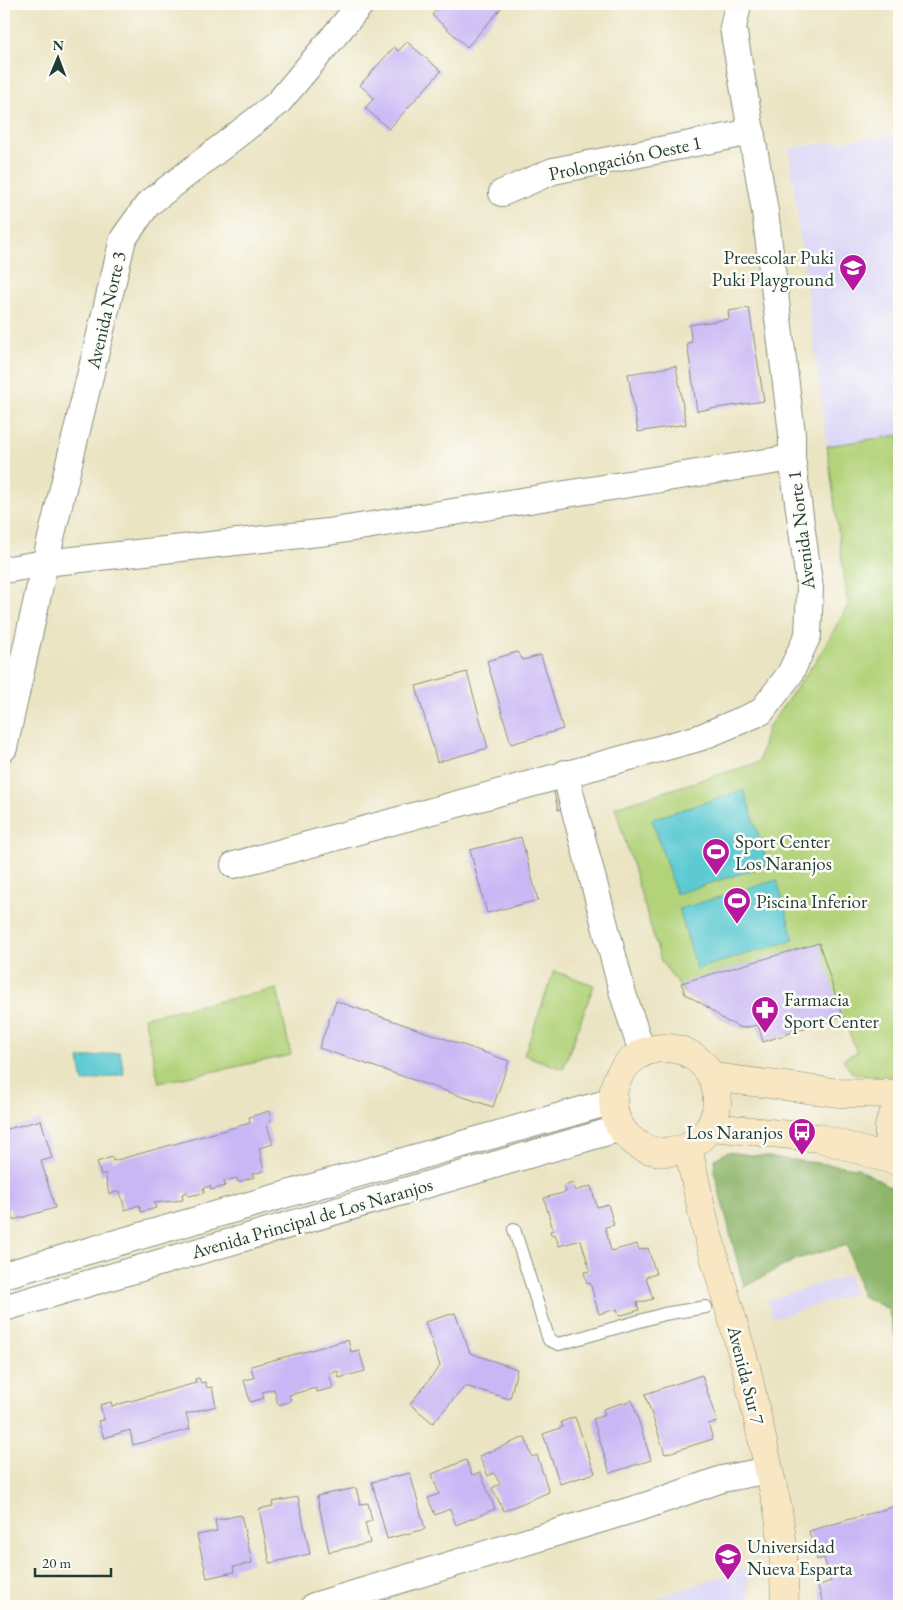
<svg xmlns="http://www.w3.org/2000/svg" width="903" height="1610" font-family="'EB Garamond',serif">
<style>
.built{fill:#dbd6f7}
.green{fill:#b3d37a;stroke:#698857}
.forest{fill:#8eb56a;stroke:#56794f}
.water{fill:#5dcad3;stroke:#3e8484}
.building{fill:#c9b7f5}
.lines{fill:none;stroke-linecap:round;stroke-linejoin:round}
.service-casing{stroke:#85907c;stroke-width:14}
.minor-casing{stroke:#85907c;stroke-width:28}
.secondary-casing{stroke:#85907c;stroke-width:29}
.service{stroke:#fff;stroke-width:12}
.minor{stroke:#fff;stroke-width:26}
.secondary{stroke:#f9e7c3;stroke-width:28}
.labels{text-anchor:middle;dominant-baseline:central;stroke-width:5;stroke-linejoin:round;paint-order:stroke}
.street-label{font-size:19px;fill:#1f3d34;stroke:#fdfcf7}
.poi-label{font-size:19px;fill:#1f3d34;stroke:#fdfcf7;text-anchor:start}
</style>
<rect width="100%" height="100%" fill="#fdfcf7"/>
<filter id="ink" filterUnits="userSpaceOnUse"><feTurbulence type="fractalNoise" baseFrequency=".02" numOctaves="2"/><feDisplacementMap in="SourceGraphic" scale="10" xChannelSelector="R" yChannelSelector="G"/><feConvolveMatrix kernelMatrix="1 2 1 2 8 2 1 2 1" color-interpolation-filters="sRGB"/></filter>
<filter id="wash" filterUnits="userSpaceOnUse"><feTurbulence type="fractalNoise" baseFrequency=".0096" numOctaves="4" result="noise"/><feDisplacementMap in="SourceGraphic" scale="20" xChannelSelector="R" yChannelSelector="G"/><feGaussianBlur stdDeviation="1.12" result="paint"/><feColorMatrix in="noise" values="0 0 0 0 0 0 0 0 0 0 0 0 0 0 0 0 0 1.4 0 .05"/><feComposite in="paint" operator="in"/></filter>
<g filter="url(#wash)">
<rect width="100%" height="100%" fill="#ebe4c3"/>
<path class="built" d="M 899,134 L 899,435 L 827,446 L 789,148 Z
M 848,1275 L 854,1294 L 773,1318 L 767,1300 Z
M 747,1568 L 750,1606 L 633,1606 Z"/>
<path class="green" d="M 899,435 L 899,1076 L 870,1077 L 851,1072 L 843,1059 L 857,1052 L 842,1016 L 763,1042 L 758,1025 L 742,1028 L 726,1021 L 704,1005 L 685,994 L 661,961 L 615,807 L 759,762 L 767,729 L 819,656 L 848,605 L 827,446 Z
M 554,971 L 594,985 L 563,1069 L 524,1055 Z
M 277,989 L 291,1055 L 159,1083 L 144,1017 Z"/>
<path class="forest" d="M 727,1152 L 858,1168 L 899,1192 L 899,1353 L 888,1309 L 862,1296 L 847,1245 L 797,1259 L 744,1287 L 714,1171 L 715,1159 Z"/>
<path class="water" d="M 744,790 L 768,865 L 676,894 L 652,819 Z
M 777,880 L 794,940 L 697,969 L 679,909 Z
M 120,1052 L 124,1074 L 83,1082 L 79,1059 Z"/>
<g id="blocks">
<path class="building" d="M 442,4 L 505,4 L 467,47 L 432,15 Z
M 407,42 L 441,71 L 389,129 L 365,108 L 374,98 L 360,85 L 394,47 L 398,51 Z
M 749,308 L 764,401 L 697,411 L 687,343 L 692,342 L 689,325 L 729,319 L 728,311 Z
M 676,366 L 686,424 L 638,432 L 628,374 Z
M 517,652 L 523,660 L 541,655 L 563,729 L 511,744 L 487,661 Z
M 467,672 L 488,748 L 437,762 L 416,686 Z
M 552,783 L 570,808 L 558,810 Z
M 521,837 L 538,900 L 487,913 L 470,850 Z
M 819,943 L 842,1016 L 763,1042 L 758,1025 L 742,1028 L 726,1021 L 704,1005 L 685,994 L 681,983 Z
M 336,1001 L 509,1061 L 493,1107 L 319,1048 Z
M 269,1111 L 271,1120 L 267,1125 L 273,1144 L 259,1148 L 264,1171 L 252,1174 L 254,1177 L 238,1182 L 237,1178 L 224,1181 L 225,1186 L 211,1190 L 210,1186 L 203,1188 L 204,1193 L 188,1196 L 187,1192 L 182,1194 L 183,1200 L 154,1203 L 156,1208 L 141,1212 L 139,1205 L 125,1210 L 120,1191 L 109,1194 L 105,1173 L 101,1175 L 97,1162 L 112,1157 L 113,1161 L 250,1123 L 249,1117 Z
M 41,1120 L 52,1158 L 41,1161 L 55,1208 L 13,1220 L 10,1208 L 4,1210 L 4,1130 Z
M 573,1183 L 575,1191 L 591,1186 L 597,1207 L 608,1204 L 614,1225 L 605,1227 L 611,1251 L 637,1244 L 639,1250 L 648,1248 L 656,1274 L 646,1277 L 653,1299 L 637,1303 L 639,1310 L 619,1316 L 617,1309 L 599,1314 L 590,1283 L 587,1284 L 584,1272 L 590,1271 L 581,1240 L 559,1246 L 555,1234 L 551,1235 L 550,1231 L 553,1230 L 544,1198 L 566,1192 L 564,1186 Z
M 455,1313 L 470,1353 L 517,1369 L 510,1399 L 465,1386 L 433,1423 L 410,1404 L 440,1366 L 425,1322 Z
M 348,1340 L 351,1352 L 359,1350 L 365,1371 L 339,1378 L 338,1371 L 329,1374 L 333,1388 L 317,1392 L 316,1388 L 289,1395 L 291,1401 L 278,1405 L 274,1389 L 262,1392 L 264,1398 L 250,1402 L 244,1380 L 254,1378 L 251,1366 Z
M 702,1375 L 717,1422 L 708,1424 L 713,1439 L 665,1454 L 645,1394 Z
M 199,1378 L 201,1383 L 205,1382 L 207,1388 L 212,1387 L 216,1406 L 186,1414 L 190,1429 L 133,1445 L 130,1430 L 104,1438 L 98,1421 L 104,1420 L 100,1405 L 111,1402 L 112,1406 L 196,1383 L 195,1379 Z
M 632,1400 L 651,1460 L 610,1473 L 593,1419 L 605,1415 L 603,1409 Z
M 575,1417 L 595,1473 L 560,1484 L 543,1434 L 563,1427 L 561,1422 Z
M 525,1437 L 532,1457 L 537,1455 L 549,1492 L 504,1511 L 492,1488 L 500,1484 L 494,1473 L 488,1476 L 479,1456 Z
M 466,1460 L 472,1475 L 480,1472 L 495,1509 L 456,1525 L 450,1509 L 435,1515 L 428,1498 L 439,1494 L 432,1474 Z
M 410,1473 L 425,1529 L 387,1539 L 372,1482 Z
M 356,1488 L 360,1504 L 368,1503 L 372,1521 L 365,1523 L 370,1543 L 329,1552 L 317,1496 Z
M 298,1497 L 310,1554 L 270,1563 L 259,1509 L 273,1506 L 272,1502 Z
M 899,1505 L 899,1606 L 824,1606 L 818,1586 L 831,1581 L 824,1558 L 817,1560 L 809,1531 Z
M 241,1515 L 252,1563 L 233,1567 L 234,1572 L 207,1578 L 197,1535 L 217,1531 L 215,1520 Z"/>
</g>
</g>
<g filter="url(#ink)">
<use href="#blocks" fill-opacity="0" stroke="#85907c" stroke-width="1"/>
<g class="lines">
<defs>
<path id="service" d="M 514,1229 L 549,1340 L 559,1344 L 664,1314 L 706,1307"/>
<path id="minor" d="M 502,193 L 553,171 L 752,132
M 4,570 L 45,563 L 328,532 L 792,458
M 4,748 L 45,563 L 123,239 L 148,204 L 278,103 L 361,4
M 565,773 L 623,994 L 642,1052
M 234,865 L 699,738 L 761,712 L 790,674 L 808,635 L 810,589 L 792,458 L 792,434 L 765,211 L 733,28 L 738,4
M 4,1275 L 613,1101
M 4,1308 L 621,1128
M 314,1606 L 648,1505 L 722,1479 L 769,1470"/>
<path id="secondary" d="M613 1100a52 52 0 1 1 104 0a52 52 0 1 1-104 0Z
M 713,1077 L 839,1093 L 899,1094
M 899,1105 C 885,1123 885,1144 899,1162
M 712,1127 L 820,1138 L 899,1162
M 688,1148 L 705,1225 L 746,1367 L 778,1510 L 783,1547 L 785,1606"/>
</defs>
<use href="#service" class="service-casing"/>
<use href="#minor" class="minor-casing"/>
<use href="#secondary" class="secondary-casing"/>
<use href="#service" class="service"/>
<use href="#minor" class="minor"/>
<use href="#secondary" class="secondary"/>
</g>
</g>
<defs>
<symbol id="school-pin" viewBox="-11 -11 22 30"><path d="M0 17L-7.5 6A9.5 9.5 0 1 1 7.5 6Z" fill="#b5179e" stroke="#fdfcf7"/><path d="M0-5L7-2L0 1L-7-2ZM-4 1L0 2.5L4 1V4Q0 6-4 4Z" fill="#fff"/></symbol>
<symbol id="stadium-pin" viewBox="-11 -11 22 30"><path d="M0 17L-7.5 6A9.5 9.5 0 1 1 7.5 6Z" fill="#b5179e" stroke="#fdfcf7"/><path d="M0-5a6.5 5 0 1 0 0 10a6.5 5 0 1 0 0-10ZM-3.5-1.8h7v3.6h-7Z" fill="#fff"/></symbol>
<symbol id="pharmacy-pin" viewBox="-11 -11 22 30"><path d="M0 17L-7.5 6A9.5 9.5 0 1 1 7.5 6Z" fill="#b5179e" stroke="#fdfcf7"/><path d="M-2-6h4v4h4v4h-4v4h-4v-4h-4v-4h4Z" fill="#fff"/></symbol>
<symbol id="bus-pin" viewBox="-11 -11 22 30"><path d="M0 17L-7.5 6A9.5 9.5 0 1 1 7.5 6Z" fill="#b5179e" stroke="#fdfcf7"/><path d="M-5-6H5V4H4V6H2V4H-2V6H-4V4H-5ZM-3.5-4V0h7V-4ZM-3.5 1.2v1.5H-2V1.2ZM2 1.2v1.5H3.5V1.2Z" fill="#fff"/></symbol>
<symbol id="university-pin" viewBox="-11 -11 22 30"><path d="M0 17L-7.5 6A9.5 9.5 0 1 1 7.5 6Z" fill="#b5179e" stroke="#fdfcf7"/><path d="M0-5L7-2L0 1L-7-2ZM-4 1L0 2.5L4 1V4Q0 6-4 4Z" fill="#fff"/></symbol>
</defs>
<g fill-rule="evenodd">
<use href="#school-pin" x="837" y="252" width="32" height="43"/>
<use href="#stadium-pin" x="700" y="836" width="32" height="43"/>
<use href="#stadium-pin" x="721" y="885" width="32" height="43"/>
<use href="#pharmacy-pin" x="749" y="994" width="32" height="43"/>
<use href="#bus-pin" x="786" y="1116" width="32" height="43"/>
<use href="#university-pin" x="712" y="1541" width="32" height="43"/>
</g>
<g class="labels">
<g class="street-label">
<text transform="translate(625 158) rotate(-12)">Prolongación Oeste 1</text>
<text transform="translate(106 310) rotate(-77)">Avenida Norte 3</text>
<text transform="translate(801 530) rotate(-97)">Avenida Norte 1</text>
<text transform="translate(312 1218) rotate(-16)">Avenida Principal de Los Naranjos</text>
<text transform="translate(746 1375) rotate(76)">Avenida Sur 7</text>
</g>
<g class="poi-label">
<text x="834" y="257" text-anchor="end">Preescolar Puki<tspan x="834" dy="22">Puki Playground</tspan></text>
<text x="735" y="841">Sport Center<tspan x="735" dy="22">Los Naranjos</tspan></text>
<text x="756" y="901">Piscina Inferior</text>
<text x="784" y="999">Farmacia<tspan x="784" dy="22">Sport Center</tspan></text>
<text x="783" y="1132" text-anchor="end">Los Naranjos</text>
<text x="747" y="1546">Universidad<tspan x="747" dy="22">Nueva Esparta</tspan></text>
</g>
</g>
<rect width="903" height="1610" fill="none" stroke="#fdfcf7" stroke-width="20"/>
<g transform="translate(58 58) rotate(1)" stroke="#fdfcf7" stroke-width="4" paint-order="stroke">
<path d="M0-4L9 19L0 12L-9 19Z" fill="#1f3d34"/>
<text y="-8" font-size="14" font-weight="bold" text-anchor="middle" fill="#1f3d34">N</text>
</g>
<path d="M35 1568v8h76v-8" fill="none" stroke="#1f3d34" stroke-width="2.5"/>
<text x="42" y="1568" font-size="15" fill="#1f3d34" stroke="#fdfcf7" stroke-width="4" paint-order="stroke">20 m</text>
</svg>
